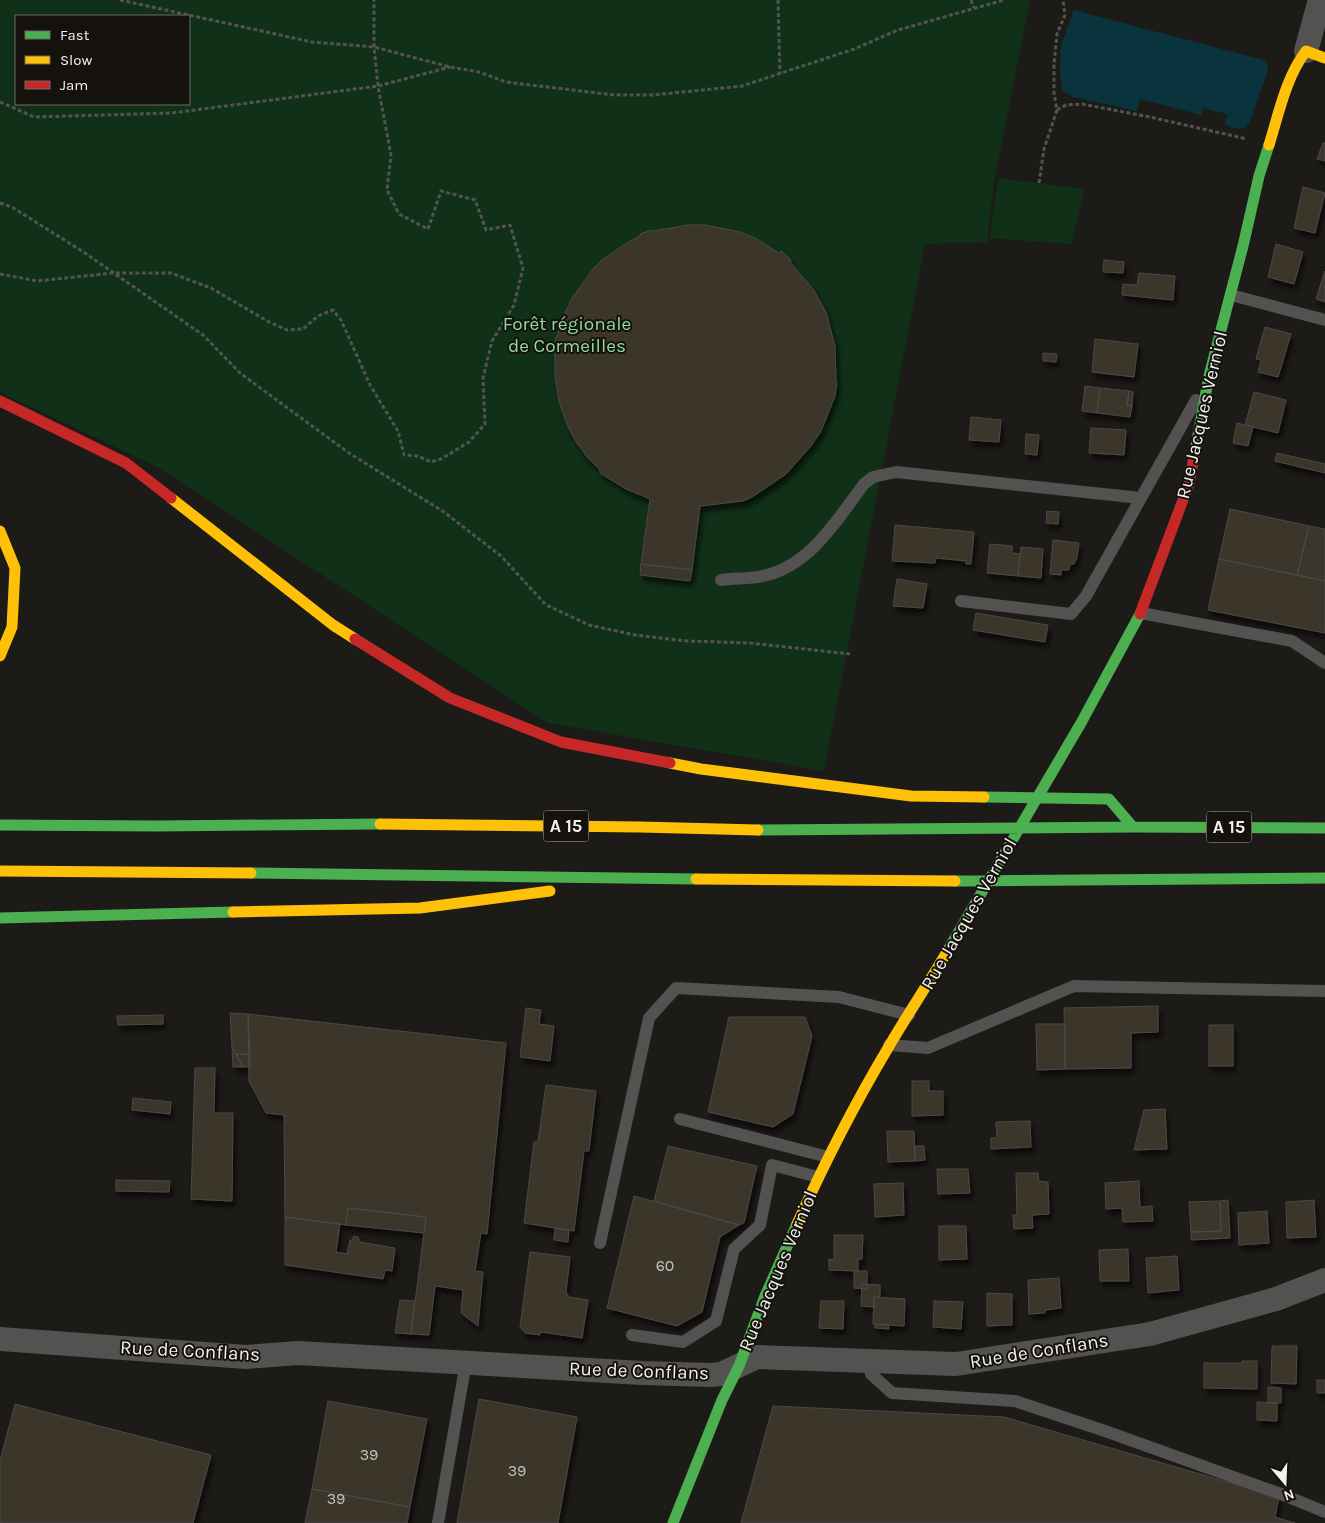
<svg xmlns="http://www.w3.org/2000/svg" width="1325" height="1523" font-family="Karla,sans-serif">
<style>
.green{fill:#103018;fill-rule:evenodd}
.water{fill:#09343d}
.building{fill:#3a352c;stroke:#4b4947;filter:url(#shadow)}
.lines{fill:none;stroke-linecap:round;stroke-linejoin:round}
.path{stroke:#545353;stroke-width:3;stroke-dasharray:4 2.5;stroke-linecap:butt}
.lane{stroke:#535250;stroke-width:12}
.street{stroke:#535250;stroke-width:24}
.fast{stroke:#4caf50;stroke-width:11}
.slow{stroke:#ffc107;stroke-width:11}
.jam{stroke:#c62828;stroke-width:11}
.labels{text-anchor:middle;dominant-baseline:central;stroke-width:4;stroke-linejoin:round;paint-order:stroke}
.number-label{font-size:16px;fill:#c5c2be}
.shield{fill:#15120e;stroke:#b0aeab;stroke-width:1}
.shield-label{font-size:18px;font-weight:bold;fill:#f3f1ee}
.park-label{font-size:19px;fill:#90dc9e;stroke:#15120e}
.street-label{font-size:19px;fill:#f3f1ee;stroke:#15120e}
</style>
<defs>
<filter id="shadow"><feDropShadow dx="3" dy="5.5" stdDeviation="2.5" flood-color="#0009"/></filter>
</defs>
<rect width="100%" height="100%" fill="#1d1b18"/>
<path class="green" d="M 0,0 L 1030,0 L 994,182 L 987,242 L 925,244 L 824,771 L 548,723 L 159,468 L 0,392 ZM 16,16 L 189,16 L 189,104 L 16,104 Z
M 998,178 L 1084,189 L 1072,244 L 990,238 Z"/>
<path class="water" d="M 1074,10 L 1267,61 L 1268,70 L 1250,122 L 1245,128 L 1239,129 L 1225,125 L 1227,114 L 1204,108 L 1201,115 L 1140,99 L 1137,111 L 1073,97 L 1062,90 L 1060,73 L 1061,45 Z"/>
<path class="building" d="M 1323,143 L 1325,143 L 1325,161 L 1317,159 Z
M 1303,187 L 1325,193 L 1315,233 L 1294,228 Z
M 688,225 L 705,225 L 740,232 L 757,239 L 779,253 L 781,251 L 791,260 L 790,262 L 813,289 L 826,312 L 835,346 L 836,382 L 837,383 L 835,396 L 821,431 L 811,446 L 786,474 L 752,497 L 743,501 L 700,506 L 692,570 L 641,564 L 650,499 L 626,489 L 600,473 L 600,470 L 587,457 L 577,443 L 568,427 L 559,402 L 555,376 L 555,349 L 554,349 L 556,337 L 557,337 L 563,317 L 572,298 L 593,269 L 602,260 L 625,244 L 640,236 L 640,234 L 652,230 L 653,231 Z
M 1276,244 L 1303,252 L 1294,284 L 1268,277 Z
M 1104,260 L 1124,262 L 1123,273 L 1103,272 Z
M 1325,271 L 1325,302 L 1316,299 Z
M 1139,273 L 1175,276 L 1173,300 L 1122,295 L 1123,284 L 1137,285 Z
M 1265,327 L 1291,334 L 1278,377 L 1258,372 L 1261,360 L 1256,359 Z
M 1095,339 L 1138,344 L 1134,377 L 1092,372 Z
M 1043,353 L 1057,354 L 1056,362 L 1043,361 Z
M 1085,386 L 1100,388 L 1097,413 L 1082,411 Z
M 1100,388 L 1129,391 L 1127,405 L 1132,406 L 1130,417 L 1097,413 Z
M 1129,391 L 1133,392 L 1132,406 L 1127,405 Z
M 1254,392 L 1286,400 L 1278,433 L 1245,425 Z
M 971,417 L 1001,420 L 999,442 L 969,440 Z
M 1237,423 L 1253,427 L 1248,446 L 1233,443 Z
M 1091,428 L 1126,430 L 1124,455 L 1089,453 Z
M 1026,434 L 1039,435 L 1037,455 L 1025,454 Z
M 1277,453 L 1325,464 L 1325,473 L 1275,461 Z
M 1230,509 L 1309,526 L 1297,575 L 1219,559 Z
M 1047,511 L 1059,512 L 1058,524 L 1046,523 Z
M 895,525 L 974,532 L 971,564 L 966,564 L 966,561 L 936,558 L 935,563 L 892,561 Z
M 1309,526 L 1325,529 L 1325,581 L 1297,575 Z
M 1053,540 L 1079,543 L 1077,557 L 1074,564 L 1070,564 L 1069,570 L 1061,570 L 1061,575 L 1050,574 Z
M 990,544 L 1012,546 L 1012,553 L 1020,554 L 1018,576 L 987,573 Z
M 1021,547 L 1043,549 L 1041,578 L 1018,576 Z
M 1219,559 L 1325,581 L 1325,633 L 1208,610 Z
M 641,564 L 692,570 L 690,581 L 640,575 Z
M 897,579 L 927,584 L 923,608 L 893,606 Z
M 976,613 L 1048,625 L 1045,642 L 973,630 Z
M 1158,1006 L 1158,1032 L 1131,1033 L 1131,1068 L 1065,1069 L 1064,1008 Z
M 526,1008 L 541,1010 L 539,1024 L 554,1026 L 550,1061 L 520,1057 Z
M 230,1013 L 248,1014 L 250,1054 L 236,1054 L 232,1047 Z
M 248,1014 L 506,1043 L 487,1234 L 481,1233 L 475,1271 L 483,1272 L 478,1326 L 461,1313 L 463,1290 L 435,1286 L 429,1335 L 411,1334 L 426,1217 L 348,1208 L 346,1225 L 285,1217 L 284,1115 L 266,1113 L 249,1081 Z
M 163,1015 L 163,1024 L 118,1025 L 117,1016 Z
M 729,1017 L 805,1017 L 812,1036 L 793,1114 L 773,1127 L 708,1112 Z
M 1036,1024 L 1065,1024 L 1065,1069 L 1037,1070 Z
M 1209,1025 L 1233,1025 L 1233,1066 L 1209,1066 Z
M 232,1047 L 236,1054 L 243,1067 L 233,1067 Z
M 236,1054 L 250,1054 L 250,1067 L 243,1067 Z
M 195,1068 L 215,1068 L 214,1113 L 233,1113 L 232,1201 L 191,1199 Z
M 912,1081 L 929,1081 L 929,1091 L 943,1091 L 943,1115 L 912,1116 Z
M 546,1085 L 596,1091 L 589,1151 L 584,1151 L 574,1231 L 524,1223 L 534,1142 L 538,1142 Z
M 133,1098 L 171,1102 L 170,1114 L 132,1110 Z
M 1165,1109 L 1167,1149 L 1134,1150 L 1144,1110 Z
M 1030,1121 L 1031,1147 L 991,1149 L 991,1138 L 997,1138 L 996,1122 Z
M 887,1131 L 914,1131 L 915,1161 L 888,1162 Z
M 668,1146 L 757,1166 L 744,1223 L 739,1225 L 654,1201 Z
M 915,1146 L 924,1146 L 925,1160 L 915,1161 Z
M 937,1169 L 968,1169 L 970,1193 L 938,1194 Z
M 1016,1173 L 1038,1173 L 1039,1181 L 1048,1182 L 1049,1214 L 1032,1215 L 1033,1228 L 1014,1229 L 1013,1215 L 1017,1215 Z
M 116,1180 L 170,1181 L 169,1192 L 116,1191 Z
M 1139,1181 L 1140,1207 L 1152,1206 L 1153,1221 L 1123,1222 L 1122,1208 L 1106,1209 L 1105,1183 Z
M 903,1183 L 904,1215 L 875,1217 L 874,1184 Z
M 634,1196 L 739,1225 L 720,1237 L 702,1312 L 677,1326 L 607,1308 Z
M 1228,1200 L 1230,1238 L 1191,1240 L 1191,1232 L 1221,1231 L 1220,1201 Z
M 1314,1200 L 1316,1237 L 1287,1238 L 1286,1202 Z
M 1220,1201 L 1221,1231 L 1191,1232 L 1189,1202 Z
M 348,1208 L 426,1217 L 424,1233 L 346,1225 Z
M 1267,1211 L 1269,1243 L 1239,1245 L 1238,1213 Z
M 285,1217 L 340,1224 L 336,1252 L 347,1254 L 350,1240 L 351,1241 L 354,1236 L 358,1237 L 360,1242 L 395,1248 L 392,1271 L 385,1270 L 383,1279 L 285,1265 Z
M 939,1226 L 966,1226 L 967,1259 L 939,1260 Z
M 555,1228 L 569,1230 L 568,1242 L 554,1240 Z
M 834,1235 L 863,1235 L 862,1259 L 858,1259 L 858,1271 L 829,1270 L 829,1259 L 834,1260 Z
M 1128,1249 L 1129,1281 L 1100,1281 L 1099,1250 Z
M 530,1252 L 570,1257 L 566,1292 L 569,1297 L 588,1300 L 582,1338 L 541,1332 L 540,1335 L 525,1333 L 520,1327 Z
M 1177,1256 L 1179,1290 L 1148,1293 L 1146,1258 Z
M 854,1271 L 867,1271 L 867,1289 L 854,1288 Z
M 1059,1278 L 1061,1308 L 1045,1310 L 1045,1313 L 1029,1314 L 1028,1280 Z
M 862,1284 L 880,1285 L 880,1297 L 874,1297 L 874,1307 L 861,1306 Z
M 987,1293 L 1012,1294 L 1012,1325 L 987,1326 Z
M 874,1297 L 905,1299 L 904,1326 L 873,1324 Z
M 400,1300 L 415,1301 L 411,1334 L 395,1333 Z
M 821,1301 L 844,1301 L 843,1329 L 819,1328 Z
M 934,1301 L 963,1302 L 961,1329 L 933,1327 Z
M 875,1324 L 888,1325 L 889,1329 L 875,1328 Z
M 1272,1346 L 1297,1346 L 1296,1384 L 1271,1383 Z
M 1242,1361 L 1257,1361 L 1257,1389 L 1204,1388 L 1204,1363 L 1242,1363 Z
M 1317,1380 L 1325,1380 L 1325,1393 L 1317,1393 Z
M 1268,1387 L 1281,1388 L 1281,1403 L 1268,1403 Z
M 479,1399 L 577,1417 L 558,1523 L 457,1523 Z
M 328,1401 L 427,1419 L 410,1507 L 312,1489 Z
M 1257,1402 L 1277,1403 L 1277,1421 L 1257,1420 Z
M 15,1404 L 211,1455 L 193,1523 L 0,1523 L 0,1461 Z
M 773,1406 L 1004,1417 L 1279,1497 L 1275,1517 L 1295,1523 L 741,1523 Z
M 312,1489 L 410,1507 L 407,1523 L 305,1523 Z"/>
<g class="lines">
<path class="path" d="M 120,0 L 312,42 L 374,47 L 450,67 L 479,72 L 506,82 L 614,95 L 653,95 L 742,86 L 854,49 L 898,30 L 1004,0
M 778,0 L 780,74
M 971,0 L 974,8
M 0,102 L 34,117 L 172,113 L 378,86 L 450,67
M 1057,110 L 1066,105 L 1082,104 L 1150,117 L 1247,139
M 1039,183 L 1044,149 L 1057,110 L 1054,93 L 1054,63 L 1057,34 L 1065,15 L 1063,0
M 0,203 L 12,207 L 85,253 L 203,335 L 240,373 L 349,453 L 444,512 L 501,556 L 546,605 L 589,625 L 635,635 L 687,641 L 750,643 L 850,654
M 0,274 L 37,281 L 113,273 L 171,273 L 211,288 L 269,322 L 287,330 L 303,329 L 318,316 L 333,310 L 341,320 L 370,385 L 398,431 L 404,455 L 418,456 L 431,462 L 441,459 L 469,442 L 485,424 L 483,378 L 492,341 L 514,305 L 523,268 L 510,225 L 486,230 L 475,200 L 441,191 L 428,229 L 399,214 L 387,190 L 391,155 L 378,86 L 374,47 L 374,0"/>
<path class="lane" d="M 1231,295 L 1325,320
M 721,580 C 734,578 750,579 763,576 C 810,566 837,520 864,484 L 873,477 L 896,472 L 1141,498
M 961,601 L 1071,614 L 1086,596 L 1196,400
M 1141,613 L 1292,641 L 1325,663
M 889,1045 L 928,1048 L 1074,986 L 1325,991
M 680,1119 L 828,1157
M 600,1243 L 649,1018 L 676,988 L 839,997 L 909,1015
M 632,1335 L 683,1342 L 716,1321 L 734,1249 L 760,1225 L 772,1165 L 818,1177
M 870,1362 L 871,1374 L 892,1393 L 1015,1401 L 1105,1431 L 1281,1494 L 1325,1512
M 438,1523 L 466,1362"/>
<path class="street" d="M 1306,51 L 1320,0
M 0,1339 L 246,1357 L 298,1353 L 642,1373 L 710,1375 L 721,1374 L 757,1357 L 956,1364 L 1150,1334 L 1276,1299 L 1325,1280"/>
<path class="fast" d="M 1195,451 L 1209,376 L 1243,246 L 1259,176 L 1269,145
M 984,797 L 1109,799 L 1133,827
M 0,825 L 156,826 L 380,824
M 758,830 L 1133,827 L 1325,828
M 251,873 L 696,879
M 955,881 L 1325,878
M 0,918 L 233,912
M 948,950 L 1081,723 L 1140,614
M 673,1523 L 722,1400 L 739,1366 L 765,1296 L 797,1224"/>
<path class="slow" d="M 1269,145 C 1279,113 1286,77 1306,51 L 1325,58
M 171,498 L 333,625 L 355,639
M 0,531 L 15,568 L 12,627 L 0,656
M 670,763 L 701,769 L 911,796 L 984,797
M 380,824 L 640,827 L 758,830
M 0,871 L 251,873
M 696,879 L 955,881
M 233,912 L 420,908 L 550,891
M 797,1224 C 824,1164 854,1105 888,1048 C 907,1015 929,983 948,950"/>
<path class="jam" d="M 0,401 L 126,463 L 171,498
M 1140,614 L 1189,484 L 1195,451
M 355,639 L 450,698 L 561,742 L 670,763"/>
</g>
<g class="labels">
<g class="number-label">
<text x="665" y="1265">60</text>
<text x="369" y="1454">39</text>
<text x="517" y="1470">39</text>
<text x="336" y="1498">39</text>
</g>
<g class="shield">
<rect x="543.5" y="810.5" width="45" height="31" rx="4"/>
<rect x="1206.5" y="811.5" width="45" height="31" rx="4"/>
</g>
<g class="shield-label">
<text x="566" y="826">A 15</text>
<text x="1229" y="827">A 15</text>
</g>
<g class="park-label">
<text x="567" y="324">Forêt régionale<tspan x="567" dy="22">de Cormeilles</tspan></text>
</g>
<g class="street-label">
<text transform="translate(1202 415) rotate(-77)">Rue Jacques Verniol</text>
<text transform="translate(969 914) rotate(-60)">Rue Jacques Verniol</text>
<text transform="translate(778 1271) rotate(-67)">Rue Jacques Verniol</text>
<text transform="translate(190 1351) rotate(3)">Rue de Conflans</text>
<text transform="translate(1039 1351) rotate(-9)">Rue de Conflans</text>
<text transform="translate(639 1371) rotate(2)">Rue de Conflans</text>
</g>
</g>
<rect x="15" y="15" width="175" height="90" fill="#15120e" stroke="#6e6b68"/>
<rect x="25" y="31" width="25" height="8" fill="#4caf50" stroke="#6e6b68"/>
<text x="60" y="40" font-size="15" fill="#f3f1ee">Fast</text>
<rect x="25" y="56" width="25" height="8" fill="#ffc107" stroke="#6e6b68"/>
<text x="60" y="65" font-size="15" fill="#f3f1ee">Slow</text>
<rect x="25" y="81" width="25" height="8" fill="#c62828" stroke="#6e6b68"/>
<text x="60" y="90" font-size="15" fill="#f3f1ee">Jam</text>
<g transform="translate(1285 1483) rotate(161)" stroke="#15120e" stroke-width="4" paint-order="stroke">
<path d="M0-4L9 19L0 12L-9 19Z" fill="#f3f1ee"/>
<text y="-8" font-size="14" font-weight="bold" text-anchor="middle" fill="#f3f1ee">N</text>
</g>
</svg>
